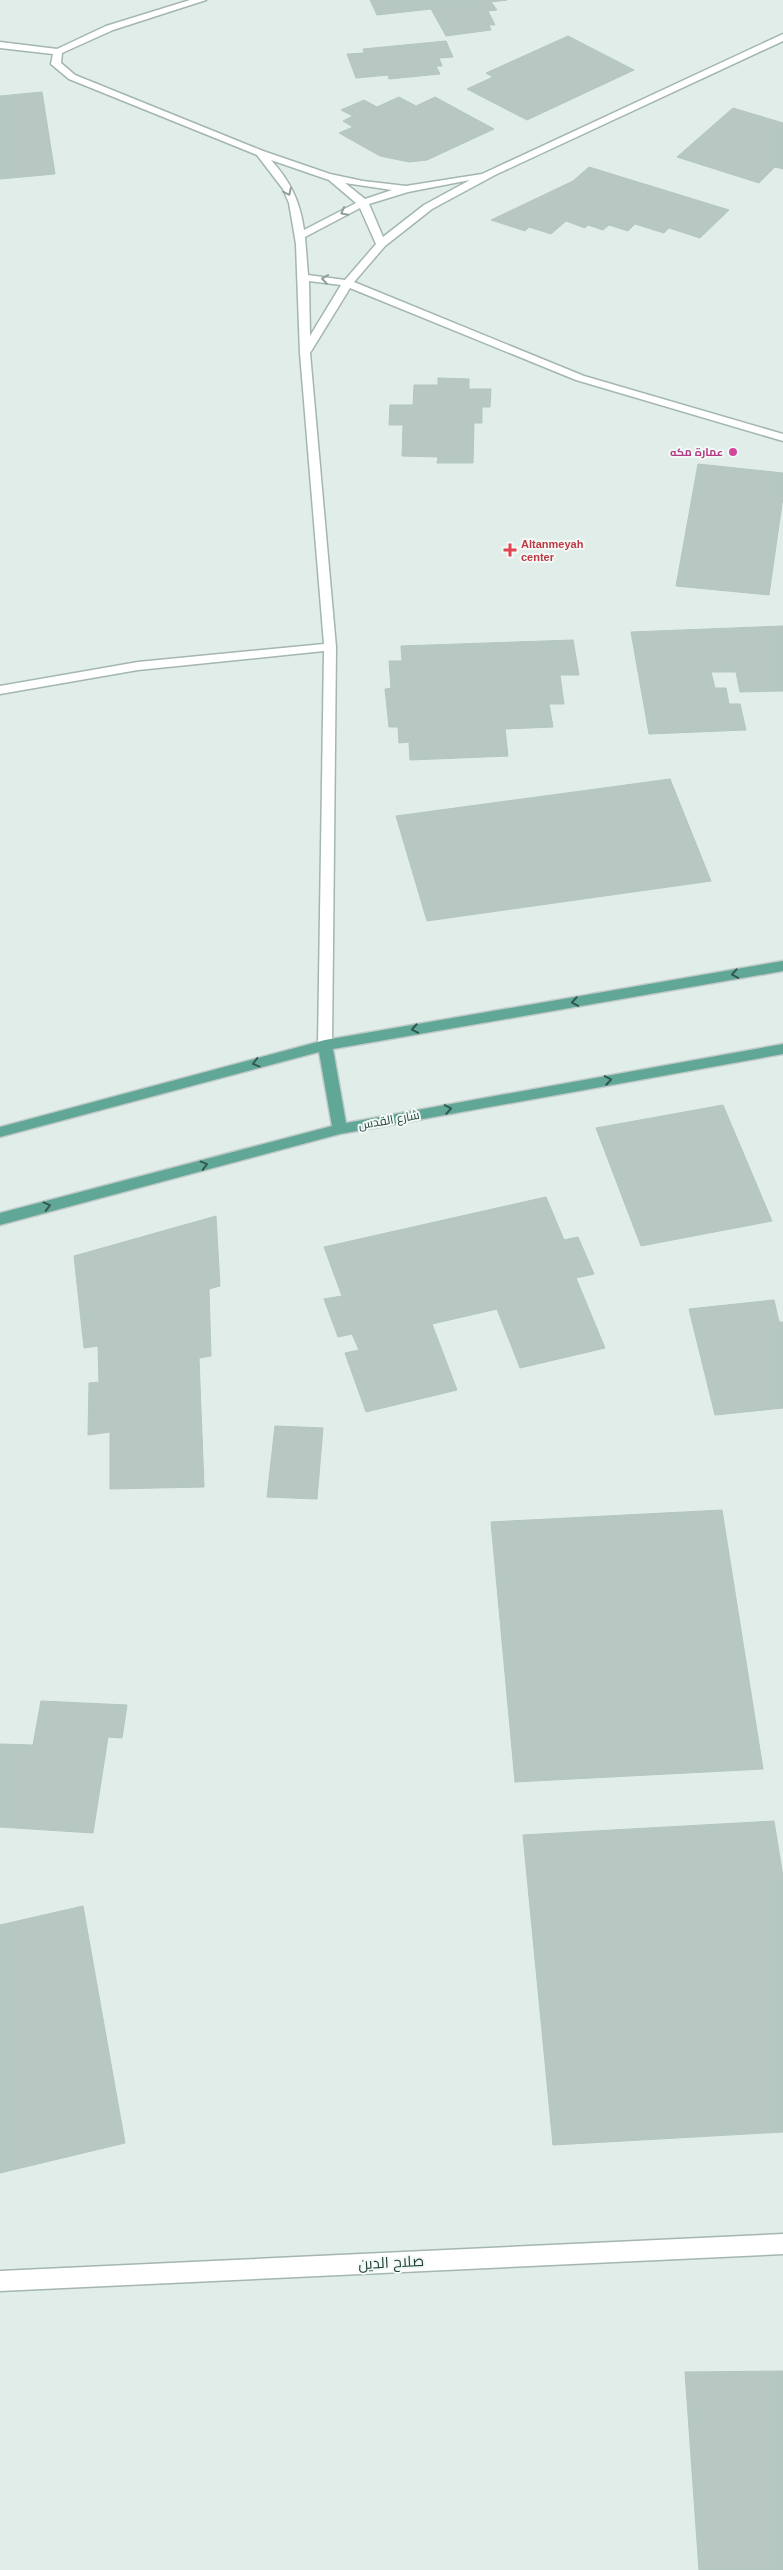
<svg xmlns="http://www.w3.org/2000/svg" width="783" height="2570" font-family="Helvetica,Cairo,sans-serif">
<style>
.building{fill:#b6c8c1;stroke:#b3c7bf}
.lines{fill:none;stroke-linecap:round;stroke-linejoin:round}
.minor-casing{stroke:#a3b6b0;stroke-width:3}
.major-casing{stroke:#c0cac7;stroke-width:3}
.minor{fill:#fff;fill-rule:evenodd}
.major{fill:#61a797;fill-rule:evenodd}
.oneway{stroke:#8fa09c}
.oneway2{stroke:#305a50}
.hotel-dot{fill:#d1479c;stroke:#f2f9f6;stroke-width:2}
.health-dot{fill:#e0444e;stroke:#f2f9f6;stroke-width:2}
.labels{text-anchor:middle;dominant-baseline:central;stroke-width:4;stroke-linejoin:round;paint-order:stroke}
.far-hotel-label{font-size:11px;font-weight:bold;fill:#b23c85;stroke:#f2f9f6;text-anchor:end}
.far-health-label{font-size:11px;font-weight:bold;fill:#be3a42;stroke:#f2f9f6;text-anchor:start}
.street-label{font-size:12px;fill:#1f4038;stroke:#f2f9f6}
.near-street-label{font-size:15px;fill:#1f4038;stroke:#f2f9f6}
</style>
<rect width="100%" height="100%" fill="#e1ede8"/>
<path class="building" d="M 370,0 L 507,0 L 491,2 L 497,10 L 488,11 L 495,25 L 489,25 L 491,30 L 446,36 L 431,9 L 377,15 Z
M 568,36 L 634,70 L 527,120 L 467,89 L 493,77 L 486,73 Z
M 446,41 L 453,57 L 439,58 L 442,66 L 436,66 L 440,74 L 389,79 L 388,75 L 356,78 L 347,54 L 364,53 L 363,49 Z
M 42,92 L 55,174 L 0,179 L 0,96 Z
M 399,97 L 416,106 L 435,97 L 494,129 L 427,160 L 409,162 L 380,156 L 339,133 L 353,127 L 343,121 L 353,116 L 341,110 L 364,100 L 377,107 Z
M 733,108 L 783,123 L 783,169 L 775,167 L 759,183 L 677,157 Z
M 589,167 L 729,210 L 700,238 L 669,228 L 664,233 L 635,224 L 628,231 L 609,225 L 603,230 L 588,225 L 585,228 L 566,221 L 551,234 L 529,227 L 525,231 L 491,220 L 573,181 Z
M 438,378 L 469,379 L 469,389 L 491,389 L 490,407 L 482,407 L 482,423 L 474,423 L 473,463 L 437,463 L 438,457 L 402,456 L 403,425 L 389,425 L 390,405 L 413,405 L 414,385 L 438,385 Z
M 698,464 L 783,473 L 783,497 L 769,595 L 676,586 Z
M 783,626 L 783,691 L 740,692 L 736,672 L 711,672 L 715,688 L 726,688 L 729,704 L 740,704 L 746,730 L 649,734 L 631,632 Z
M 573,640 L 579,675 L 560,675 L 564,704 L 549,704 L 553,727 L 505,729 L 508,756 L 410,760 L 409,742 L 399,743 L 398,727 L 389,727 L 385,689 L 391,688 L 389,661 L 402,661 L 401,646 Z
M 670,779 L 711,881 L 427,921 L 396,816 Z
M 723,1105 L 772,1221 L 641,1246 L 596,1128 Z
M 546,1197 L 564,1240 L 578,1237 L 594,1274 L 576,1278 L 605,1348 L 520,1368 L 497,1309 L 432,1324 L 457,1390 L 366,1412 L 345,1353 L 359,1350 L 352,1334 L 338,1337 L 324,1299 L 342,1296 L 324,1247 Z
M 216,1216 L 220,1286 L 209,1289 L 211,1356 L 199,1358 L 204,1487 L 110,1489 L 110,1432 L 88,1435 L 89,1383 L 99,1382 L 98,1346 L 84,1348 L 74,1256 Z
M 774,1300 L 779,1322 L 783,1322 L 783,1408 L 715,1415 L 689,1309 Z
M 275,1426 L 323,1428 L 317,1499 L 267,1497 Z
M 722,1510 L 763,1769 L 515,1782 L 491,1522 Z
M 41,1701 L 127,1705 L 122,1738 L 108,1737 L 93,1833 L 0,1827 L 0,1744 L 33,1745 Z
M 774,1821 L 783,1877 L 783,2132 L 553,2145 L 523,1835 Z
M 83,1906 L 125,2143 L 0,2173 L 0,1925 Z
M 783,2371 L 783,2570 L 699,2570 L 685,2372 Z"/>
<g class="lines">
<defs>
<path id="minor" d="M 190,0 L 206,0 L 113,30 L 62,53 L 61,63 L 75,75 L 263,151 L 330,174 L 363,181 L 406,186 L 482,174 L 783,34 L 783,41 L 495,175 L 432,209 L 385,246 L 354,282 L 584,376 L 783,434 L 783,441 L 576,380 L 350,288 L 310,353 L 336,647 L 332,1045 L 325,1050 L 318,1045 L 324,651 L 138,670 L 0,694 L 0,686 L 138,662 L 324,644 L 300,353 L 296,244 L 289,203 L 283,189 L 257,155 L 69,79 L 51,64 L 53,54 L 0,48 L 0,42 L 57,49 L 106,26 ZM 271,160 L 329,180 L 356,203 L 304,230 C 300,201 290,181 271,160 ZM 470,180 L 424,205 L 383,237 L 369,204 L 408,192 ZM 345,183 L 392,190 L 365,199 ZM 360,208 L 376,244 L 345,280 L 308,275 L 305,237 ZM 309,281 L 341,285 L 310,336 Z
M 783,2234 L 783,2254 L 0,2291 L 0,2271 Z"/>
<path id="major" d="M 783,961 L 783,971 L 333,1049 L 346,1123 L 783,1044 L 783,1054 L 340,1134 L 0,1225 L 0,1213 L 332,1126 L 319,1052 L 0,1137 L 0,1127 L 325,1040 Z"/>
</defs>
<use href="#minor" class="minor-casing"/>
<use href="#major" class="major-casing"/>
<use href="#minor" class="minor"/>
<use href="#major" class="major"/>
</g>
<defs><path id="oneway-chevron" d="M-2-3.5L2.5 0L-2 3.5" fill="none" stroke-width="1.6" stroke-linecap="round" stroke-linejoin="round" transform="scale(1.25)"/></defs>
<g class="oneway">
<use href="#oneway-chevron" transform="translate(288 192) rotate(64)"/>
<use href="#oneway-chevron" transform="translate(344 212) rotate(152)"/>
<use href="#oneway-chevron" transform="translate(325 279) rotate(-172)"/>
</g>
<g class="oneway2">
<use href="#oneway-chevron" transform="translate(735 974) rotate(170)"/>
<use href="#oneway-chevron" transform="translate(575 1002) rotate(170)"/>
<use href="#oneway-chevron" transform="translate(415 1029) rotate(170)"/>
<use href="#oneway-chevron" transform="translate(256 1063) rotate(165)"/>
<use href="#oneway-chevron" transform="translate(608 1080) rotate(-10)"/>
<use href="#oneway-chevron" transform="translate(448 1109) rotate(-10)"/>
<use href="#oneway-chevron" transform="translate(204 1165) rotate(-15)"/>
<use href="#oneway-chevron" transform="translate(47 1206) rotate(-15)"/>
</g>
<circle class="hotel-dot" cx="733" cy="452" r="5"/>
<path class="health-dot" d="M507.5 542.5h5v5h5v5h-5v5h-5v-5h-5v-5h5z"/>
<g class="labels">
<g class="far-hotel-label">
<text x="723" y="452">عمارة مكه</text>
</g>
<g class="far-health-label">
<text x="521" y="544">Altanmeyah<tspan x="521" dy="13">center</tspan></text>
</g>
<g class="street-label">
<text transform="translate(389 1120) rotate(-10)">شارع القدس</text>
</g>
<g class="near-street-label">
<text transform="translate(391 2262) rotate(-3)">صلاح الدين</text>
</g>
</g>
</svg>
